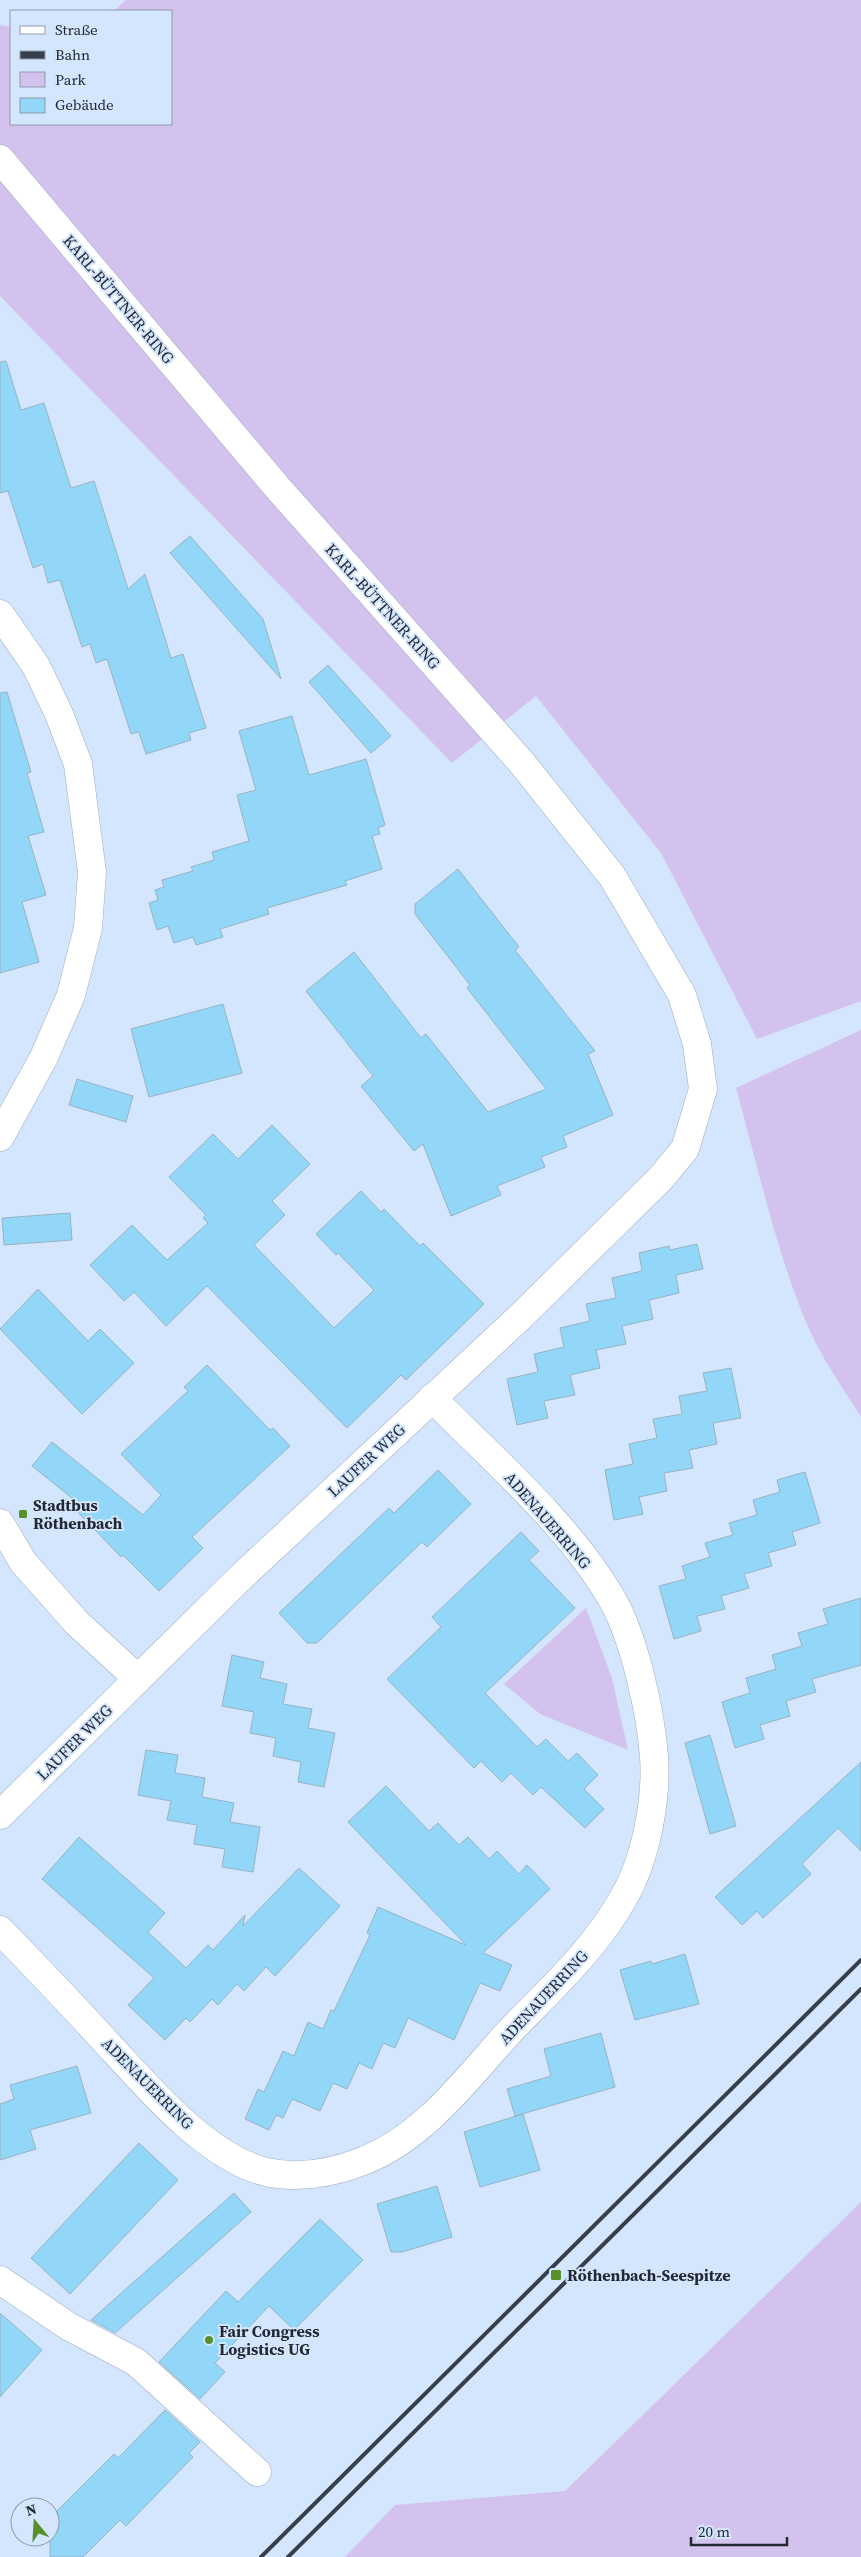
<svg xmlns="http://www.w3.org/2000/svg" width="861" height="2557" font-family="'Source Serif 4',serif">
<style>
.green{fill:#d4c2ee}
.building{fill:#92d6f8;stroke:#97b3c2}
.lines{fill:none;stroke-linecap:round;stroke-linejoin:round}
.street-casing{stroke:#9aabc1;stroke-width:29}
.street{stroke:#fff;stroke-width:28}
.rail{stroke:#373f4a;stroke-width:4}
.poi-dot{fill:#58902c;stroke:#d4e6fd;stroke-width:2}
.labels{text-anchor:middle;dominant-baseline:central;stroke-width:4;stroke-linejoin:round;paint-order:stroke}
.street-label{font-size:16px;fill:#222932;stroke:#d4e6fd}
.poi-label{font-size:16px;font-weight:bold;fill:#222932;stroke:#d4e6fd;text-anchor:start}
</style>
<rect width="100%" height="100%" fill="#d4e6fd"/>
<path class="green" d="M 126,0 L 861,0 L 861,1001 L 757,1039 L 661,853 L 536,696 L 452,763 L 0,296 L 0,25 L 11,27 L 11,124 L 171,124 L 171,11 L 114,11 Z
M 861,1030 L 861,1417 C 840,1384 817,1351 803,1315 C 774,1242 757,1164 736,1088 Z
M 586,1608 L 612,1678 L 628,1750 L 540,1714 L 504,1684 Z
M 861,2202 L 861,2557 L 345,2557 L 395,2505 L 565,2491 Z"/>
<path class="building" d="M 6,361 L 21,410 L 44,403 L 71,488 L 94,481 L 128,589 L 145,574 L 171,658 L 183,654 L 206,728 L 189,733 L 191,740 L 146,754 L 139,732 L 131,734 L 107,659 L 96,663 L 90,644 L 82,647 L 60,580 L 48,583 L 43,564 L 33,568 L 8,491 L 0,493 L 0,362 Z
M 190,536 L 263,619 L 281,679 L 170,553 Z
M 328,665 L 391,736 L 371,753 L 309,682 Z
M 7,692 L 31,772 L 27,773 L 44,832 L 28,836 L 46,895 L 22,902 L 39,962 L 0,973 L 0,693 Z
M 292,716 L 309,775 L 366,759 L 385,825 L 378,828 L 380,834 L 372,836 L 382,869 L 345,881 L 347,885 L 267,908 L 269,914 L 220,929 L 223,937 L 196,945 L 193,937 L 174,943 L 168,926 L 157,930 L 149,903 L 158,900 L 155,890 L 164,887 L 162,880 L 193,871 L 191,867 L 214,860 L 212,852 L 249,841 L 237,795 L 256,790 L 239,731 Z
M 458,869 L 519,947 L 515,950 L 595,1051 L 588,1054 L 613,1115 L 563,1136 L 567,1147 L 541,1157 L 545,1167 L 497,1186 L 501,1195 L 451,1216 L 423,1144 L 414,1151 L 361,1086 L 373,1076 L 306,991 L 354,952 L 421,1038 L 426,1034 L 488,1112 L 546,1089 L 467,988 L 470,985 L 415,914 L 415,904 Z
M 223,1004 L 242,1073 L 149,1097 L 131,1029 Z
M 77,1079 L 133,1096 L 126,1122 L 69,1105 Z
M 272,1125 L 310,1164 L 272,1201 L 285,1215 L 254,1245 L 334,1328 L 374,1290 L 338,1253 L 336,1255 L 316,1234 L 361,1191 L 381,1212 L 384,1209 L 420,1246 L 423,1243 L 484,1304 L 406,1380 L 401,1375 L 347,1428 L 207,1286 L 166,1326 L 134,1292 L 124,1301 L 90,1265 L 132,1225 L 167,1260 L 208,1223 L 203,1218 L 206,1215 L 169,1177 L 213,1134 L 238,1159 Z
M 70,1213 L 72,1240 L 4,1245 L 2,1218 Z
M 697,1244 L 703,1269 L 676,1275 L 679,1293 L 649,1300 L 653,1319 L 622,1326 L 626,1344 L 596,1350 L 600,1368 L 570,1375 L 575,1395 L 544,1401 L 548,1418 L 517,1425 L 507,1379 L 538,1372 L 534,1354 L 564,1347 L 560,1328 L 590,1321 L 586,1304 L 616,1298 L 612,1278 L 642,1271 L 639,1253 L 669,1246 L 670,1250 Z
M 38,1289 L 88,1341 L 100,1329 L 134,1363 L 82,1414 L 0,1329 Z
M 207,1365 L 270,1430 L 273,1428 L 290,1446 L 192,1537 L 203,1548 L 159,1591 L 123,1555 L 121,1557 L 68,1502 L 72,1498 L 32,1466 L 52,1442 L 143,1515 L 161,1495 L 121,1454 L 188,1391 L 184,1387 Z
M 731,1368 L 741,1418 L 713,1423 L 717,1444 L 689,1450 L 693,1468 L 664,1473 L 667,1491 L 639,1497 L 643,1514 L 614,1520 L 605,1470 L 633,1464 L 629,1444 L 657,1438 L 653,1419 L 682,1414 L 679,1396 L 707,1391 L 703,1373 Z
M 438,1470 L 471,1504 L 427,1547 L 422,1542 L 317,1643 L 307,1643 L 279,1613 L 389,1508 L 394,1513 Z
M 805,1472 L 820,1523 L 792,1532 L 796,1545 L 768,1553 L 772,1566 L 744,1574 L 749,1588 L 721,1596 L 725,1609 L 697,1616 L 701,1631 L 674,1639 L 659,1586 L 686,1579 L 682,1566 L 710,1557 L 705,1543 L 733,1535 L 729,1523 L 757,1515 L 753,1500 L 780,1492 L 777,1480 Z
M 521,1532 L 539,1551 L 529,1560 L 575,1608 L 485,1693 L 537,1747 L 546,1739 L 568,1761 L 577,1753 L 598,1775 L 584,1789 L 604,1809 L 585,1828 L 541,1787 L 533,1795 L 511,1773 L 502,1782 L 481,1761 L 474,1768 L 387,1679 L 441,1627 L 432,1617 Z
M 861,1598 L 861,1665 L 812,1679 L 816,1692 L 786,1701 L 790,1716 L 760,1725 L 764,1739 L 735,1748 L 722,1702 L 750,1693 L 746,1678 L 776,1669 L 772,1655 L 802,1646 L 798,1633 L 828,1624 L 823,1609 Z
M 232,1655 L 264,1662 L 260,1678 L 287,1684 L 283,1704 L 312,1709 L 308,1728 L 335,1733 L 324,1787 L 298,1782 L 301,1762 L 273,1756 L 276,1738 L 250,1733 L 254,1712 L 222,1706 Z
M 710,1735 L 736,1826 L 710,1834 L 685,1743 Z
M 146,1750 L 178,1755 L 175,1773 L 205,1778 L 202,1797 L 234,1803 L 230,1822 L 260,1827 L 253,1872 L 222,1867 L 225,1849 L 194,1844 L 197,1825 L 167,1820 L 171,1801 L 138,1795 Z
M 861,1762 L 861,1851 L 838,1828 L 802,1864 L 811,1874 L 763,1918 L 757,1911 L 742,1925 L 715,1897 Z
M 386,1786 L 429,1831 L 438,1823 L 459,1845 L 468,1837 L 489,1859 L 497,1851 L 519,1874 L 527,1865 L 550,1889 L 483,1953 L 512,1965 L 500,1991 L 480,1983 L 454,2040 L 408,2018 L 395,2048 L 383,2043 L 372,2069 L 359,2063 L 347,2089 L 333,2083 L 320,2111 L 292,2099 L 283,2118 L 276,2115 L 269,2130 L 245,2119 L 258,2089 L 264,2092 L 283,2051 L 294,2056 L 308,2022 L 323,2029 L 331,2010 L 334,2011 L 370,1935 L 367,1933 L 378,1907 L 466,1945 L 348,1822 Z
M 79,1837 L 165,1913 L 148,1932 L 186,1968 L 208,1945 L 213,1950 L 245,1915 L 243,1926 L 299,1868 L 340,1906 L 275,1976 L 266,1967 L 244,1991 L 237,1984 L 218,2005 L 212,1999 L 190,2022 L 186,2018 L 165,2040 L 128,2005 L 154,1978 L 42,1879 Z
M 685,1954 L 699,2004 L 635,2020 L 620,1970 L 651,1961 L 652,1964 Z
M 601,2033 L 615,2087 L 515,2116 L 507,2089 L 551,2076 L 544,2049 Z
M 77,2066 L 91,2113 L 30,2130 L 36,2149 L 0,2160 L 0,2104 L 14,2099 L 10,2085 Z
M 523,2114 L 540,2170 L 480,2187 L 464,2132 Z
M 139,2143 L 178,2180 L 70,2294 L 31,2258 Z
M 437,2186 L 452,2237 L 402,2252 L 391,2252 L 377,2204 Z
M 234,2193 L 251,2212 L 115,2333 L 91,2320 Z
M 320,2219 L 363,2260 L 294,2330 L 269,2306 L 215,2363 L 225,2372 L 200,2399 L 159,2362 L 226,2291 L 238,2302 Z
M 0,2313 L 42,2350 L 0,2397 Z
M 165,2410 L 200,2442 L 189,2453 L 193,2457 L 126,2526 L 120,2520 L 83,2557 L 50,2557 L 50,2518 L 114,2454 L 118,2458 Z"/>
<g class="lines">
<defs>
<path id="street" d="M 0,159 L 277,487 L 522,763 L 612,876 L 682,995 L 697,1044 L 703,1089 L 685,1149 L 660,1179 L 520,1317 L 240,1578 L 0,1815
M 0,614 L 36,666 L 59,714 L 78,764 L 92,872 L 88,928 L 71,995 L 44,1057 L 0,1137
M 0,1523 L 23,1562 L 76,1622 L 138,1679
M 0,1930 C 31,1962 63,1995 93,2028 C 138,2075 201,2156 266,2172 C 298,2179 333,2173 363,2161 C 425,2137 468,2077 511,2030 C 552,1988 597,1947 625,1895 C 646,1858 657,1799 654,1757 C 651,1713 634,1637 612,1599 C 569,1525 493,1459 432,1398
M 0,2280 L 68,2326 L 136,2362 L 257,2472"/>
</defs>
<use href="#street" class="street-casing"/>
<use href="#street" class="street"/>
<path class="rail" d="M 261,2557 L 861,1960
M 288,2557 L 861,1989"/>
</g>
<g class="poi-dot">
<rect x="18" y="1509" width="10" height="10" rx="2.5"/>
<rect x="550" y="2269" width="12" height="12" rx="2.5"/>
<circle cx="209" cy="2340" r="5"/>
</g>
<g class="labels">
<g class="street-label">
<text transform="translate(119 299) rotate(50)">KARL-BÜTTNER-RING</text>
<text transform="translate(383 606) rotate(48)">KARL-BÜTTNER-RING</text>
<text transform="translate(366 1460) rotate(-43)">LAUFER WEG</text>
<text transform="translate(548 1520) rotate(49)">ADENAUERRING</text>
<text transform="translate(74 1742) rotate(-45)">LAUFER WEG</text>
<text transform="translate(543 1997) rotate(-47)">ADENAUERRING</text>
<text transform="translate(148 2083) rotate(45)">ADENAUERRING</text>
</g>
<g class="poi-label">
<text x="33" y="1505">Stadtbus<tspan x="33" dy="18">Röthenbach</tspan></text>
<text x="567" y="2275">Röthenbach-Seespitze</text>
<text x="219" y="2331">Fair Congress<tspan x="219" dy="18">Logistics UG</tspan></text>
</g>
</g>
<rect x="10" y="10" width="162" height="115" fill="#d4e6fd" stroke="#8d9aac"/>
<rect x="20" y="26" width="25" height="8" fill="#ffffff" stroke="#8d9aac"/>
<text x="55" y="35" font-size="15" fill="#222932">Straße</text>
<rect x="20" y="51" width="25" height="8" fill="#373f4a" stroke="#8d9aac"/>
<text x="55" y="60" font-size="15" fill="#222932">Bahn</text>
<rect x="20" y="72" width="25" height="15" fill="#d4c2ee" stroke="#8d9aac"/>
<text x="55" y="85" font-size="15" fill="#222932">Park</text>
<rect x="20" y="98" width="25" height="15" fill="#92d6f8" stroke="#8d9aac"/>
<text x="55" y="110" font-size="15" fill="#222932">Gebäude</text>
<g transform="translate(35 2522) rotate(342)"><circle r="24" fill="#d4e6fd" stroke="#8d9aac"/>
<path d="M0-4L9 19L0 12L-9 19Z" fill="#58902c"/>
<text y="-8" font-size="14" font-weight="bold" text-anchor="middle" fill="#222932">N</text>
</g>
<path d="M691 2537v8h96v-8" fill="none" stroke="#222932" stroke-width="2.5"/>
<text x="698" y="2537" font-size="15" fill="#222932" stroke="#d4e6fd" stroke-width="4" paint-order="stroke">20 m</text>
</svg>
